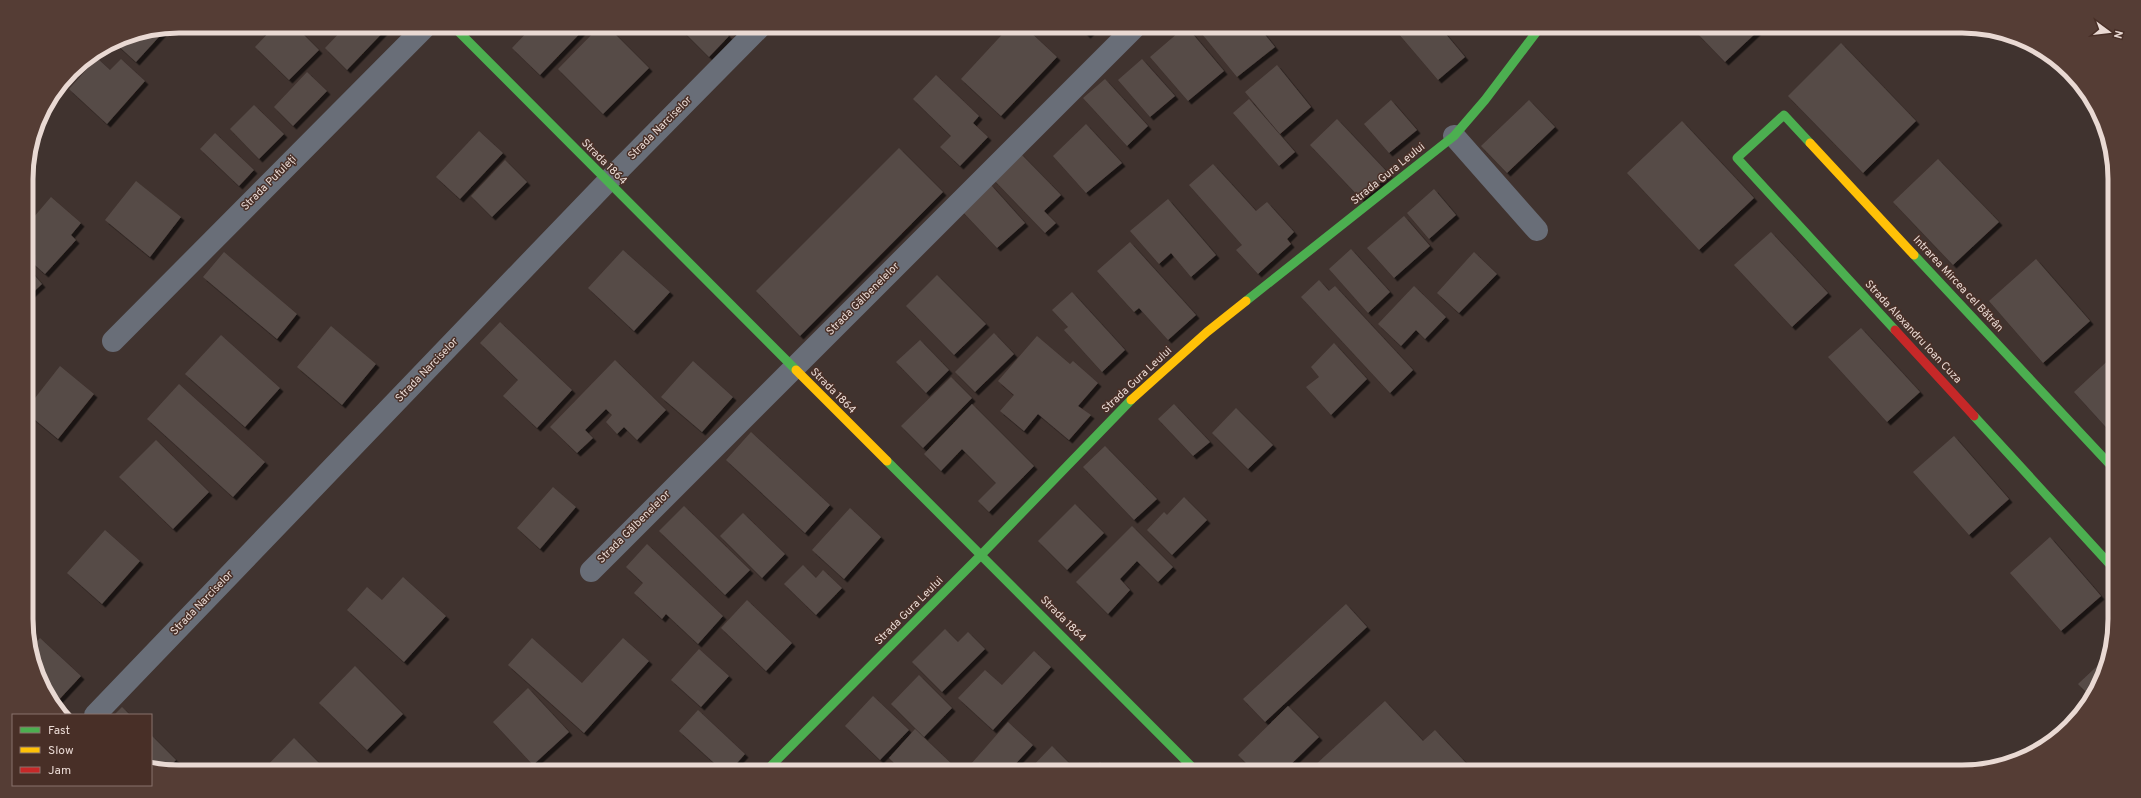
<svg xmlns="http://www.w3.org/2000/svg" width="2141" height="798" font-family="Overpass,sans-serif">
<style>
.building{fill:#574b47;filter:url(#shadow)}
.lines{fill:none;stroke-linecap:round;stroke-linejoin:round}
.street{stroke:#696e78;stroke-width:22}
.fast{stroke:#4caf50;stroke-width:9}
.slow{stroke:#ffc107;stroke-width:9}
.jam{stroke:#c62828;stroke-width:9}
.labels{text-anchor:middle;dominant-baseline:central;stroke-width:3;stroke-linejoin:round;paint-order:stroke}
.street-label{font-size:11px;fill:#e9d9d3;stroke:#482f27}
.rim{fill:none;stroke:#e9d9d3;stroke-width:5}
</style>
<defs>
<filter id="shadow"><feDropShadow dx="3.5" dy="3.5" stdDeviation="0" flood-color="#0009"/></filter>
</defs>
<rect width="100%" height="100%" fill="#40332f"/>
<path class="building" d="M 255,26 L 270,26 L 263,34 Z
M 275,26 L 295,26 L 319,50 L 289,80 L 255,47 Z
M 346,26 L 389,26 L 347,70 L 325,48 Z
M 533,26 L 587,26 L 540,75 L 512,48 Z
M 600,26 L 607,26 L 649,68 L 603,114 L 558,69 Z
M 678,26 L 719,26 L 729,36 L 709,57 Z
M 725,26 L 742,26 L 734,35 Z
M 1010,26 L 1021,35 L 1027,29 L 1057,57 L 1001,116 L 961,79 Z
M 1078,26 L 1097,26 L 1087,35 Z
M 1186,26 L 1224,71 L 1188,101 L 1150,57 Z
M 1212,26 L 1258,26 L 1275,47 L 1237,77 L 1202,34 Z
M 1392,26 L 1439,26 L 1465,57 L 1438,80 Z
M 1707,26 L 1755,26 L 1759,30 L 1725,62 L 1698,34 Z
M 167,28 L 136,62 L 114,42 L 121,38 Z
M 1841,43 L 1916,121 L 1863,173 L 1788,96 Z
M 97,58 L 110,70 L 121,59 L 145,81 L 107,124 L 69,89 Z
M 1142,59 L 1175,96 L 1150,117 L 1118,80 Z
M 1277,65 L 1311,107 L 1280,134 L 1245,92 Z
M 307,72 L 327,91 L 293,126 L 274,107 Z
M 936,75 L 979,116 L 973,123 L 988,137 L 960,166 L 940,147 L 951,136 L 913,99 Z
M 1105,79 L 1148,126 L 1127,146 L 1083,98 Z
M 1249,99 L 1295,152 L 1279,166 L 1233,113 Z
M 1391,100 L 1417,130 L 1389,153 L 1364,124 Z
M 1529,100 L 1555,127 L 1507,173 L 1481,146 Z
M 254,105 L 284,134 L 259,159 L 230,129 Z
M 1337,119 L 1389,174 L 1362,200 L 1310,145 Z
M 1682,121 L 1754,198 L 1699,250 L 1627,173 Z
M 1086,124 L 1122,163 L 1086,193 L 1053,156 Z
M 479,131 L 503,153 L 460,199 L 436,177 Z
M 215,133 L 254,170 L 239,186 L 200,149 Z
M 899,148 L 943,192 L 800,336 L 756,291 Z
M 1020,153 L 1061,195 L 1044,211 L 1056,223 L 1045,233 L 993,179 Z
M 1938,159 L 1999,222 L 1953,265 L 1893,202 Z
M 505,160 L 527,182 L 492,217 L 471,196 Z
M 1213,164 L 1256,211 L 1267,202 L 1294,232 L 1287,239 L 1291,244 L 1258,274 L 1236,250 L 1242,245 L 1189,185 Z
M 136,181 L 181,217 L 150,257 L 105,220 Z
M 990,184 L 1025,223 L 997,248 L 961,210 Z
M 1434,189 L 1456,215 L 1429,239 L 1407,213 Z
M 51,197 L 81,223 L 71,235 L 76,240 L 45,274 L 27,258 L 27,225 Z
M 1168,199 L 1216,255 L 1191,277 L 1171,253 L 1159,264 L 1130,231 Z
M 1404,216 L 1430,246 L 1394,278 L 1367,248 Z
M 1771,232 L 1828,293 L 1792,327 L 1734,265 Z
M 1130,242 L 1196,315 L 1168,340 L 1139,308 L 1134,312 L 1097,271 Z
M 1351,249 L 1390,292 L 1368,313 L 1329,269 Z
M 623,250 L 670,292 L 634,331 L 588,288 Z
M 224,252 L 297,314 L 277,339 L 203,277 Z
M 1474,252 L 1497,274 L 1459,313 L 1437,293 Z
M 2036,259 L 2090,321 L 2043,363 L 1989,301 Z
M 27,267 L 42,284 L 27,298 Z
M 937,275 L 986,324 L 954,355 L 906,306 Z
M 1319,280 L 1329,291 L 1335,286 L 1413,370 L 1390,393 L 1301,297 Z
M 1414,286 L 1446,317 L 1425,339 L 1416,330 L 1401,346 L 1378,324 Z
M 1072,292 L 1125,350 L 1102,372 L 1064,330 L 1068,327 L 1052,310 Z
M 500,322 L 572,390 L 537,428 L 503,396 L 518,380 L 480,343 Z
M 331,326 L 376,364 L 342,405 L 297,367 Z
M 1861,328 L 1920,392 L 1887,422 L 1828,357 Z
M 994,333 L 1014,354 L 975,392 L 955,372 Z
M 221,335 L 280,388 L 245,427 L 185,374 Z
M 1037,336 L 1070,364 L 1073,361 L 1098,383 L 1078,406 L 1091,415 L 1069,440 L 1038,414 L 1024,431 L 1000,411 L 1014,395 L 998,381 Z
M 920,340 L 949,370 L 926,393 L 896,362 Z
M 1334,343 L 1367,379 L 1331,415 L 1306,387 L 1319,377 L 1311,367 Z
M 2114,355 L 2114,436 L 2074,392 Z
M 615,360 L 666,410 L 637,440 L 624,427 L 617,434 L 606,422 L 612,415 L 606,409 L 585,430 L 593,438 L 577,453 L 550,427 Z
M 693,361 L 733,397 L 702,432 L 661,397 Z
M 60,366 L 94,394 L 58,439 L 28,414 L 28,407 Z
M 951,377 L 972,398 L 923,448 L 901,426 Z
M 179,384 L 265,462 L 233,497 L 147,419 Z
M 972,404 L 1034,466 L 989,512 L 978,501 L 996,483 L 962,449 L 941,471 L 924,454 Z
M 1174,404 L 1210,442 L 1193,456 L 1158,419 Z
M 1236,408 L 1273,445 L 1248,469 L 1212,433 Z
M 751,432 L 830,505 L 805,533 L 726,460 Z
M 1954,436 L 2009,499 L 1969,535 L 1913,472 Z
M 156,440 L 209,492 L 173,529 L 119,477 Z
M 1105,446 L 1157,499 L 1134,520 L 1083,467 Z
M 553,487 L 576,507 L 540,549 L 517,528 Z
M 1184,497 L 1207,520 L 1172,555 L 1147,530 L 1164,512 L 1167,515 Z
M 1075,504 L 1104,533 L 1067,570 L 1038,541 Z
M 684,506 L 750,570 L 725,595 L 659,531 Z
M 850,508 L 881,537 L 844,579 L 812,550 Z
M 743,513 L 785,554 L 762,578 L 720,536 Z
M 1132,526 L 1173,567 L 1158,582 L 1137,561 L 1120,579 L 1130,590 L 1108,614 L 1076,582 Z
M 105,530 L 140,561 L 102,604 L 67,573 Z
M 2050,537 L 2101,596 L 2061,631 L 2010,573 Z
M 647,544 L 723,616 L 698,644 L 666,614 L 662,619 L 634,593 L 643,583 L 626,567 Z
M 803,565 L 816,578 L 823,570 L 842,588 L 816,615 L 784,584 Z
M 403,577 L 446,616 L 404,662 L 347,610 L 367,587 L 382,600 Z
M 747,600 L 792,643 L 766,671 L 721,628 Z
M 1346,604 L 1367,627 L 1265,722 L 1243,699 Z
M 945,629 L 958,642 L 968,632 L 985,649 L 942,692 L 912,662 Z
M 40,638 L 81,676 L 54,705 L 42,686 L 29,650 Z
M 532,638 L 582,683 L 623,638 L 649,661 L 584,733 L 508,665 Z
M 699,649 L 729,676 L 701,707 L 671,680 Z
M 1034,651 L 1051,667 L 993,730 L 958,698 L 985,670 L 1002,685 Z
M 2109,655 L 2107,668 L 2091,697 L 2078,684 Z
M 355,666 L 403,714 L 367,750 L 319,703 Z
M 919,675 L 952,708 L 924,737 L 891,704 Z
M 528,688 L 569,732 L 533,765 L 493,722 Z
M 873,696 L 909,730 L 880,760 L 845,726 Z
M 1385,701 L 1423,741 L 1435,730 L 1466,763 L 1457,772 L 1318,772 L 1313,767 Z
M 1288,706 L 1319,737 L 1283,772 L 1255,772 L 1238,755 Z
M 122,707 L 130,715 L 114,715 Z
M 698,710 L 745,754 L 729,772 L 724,772 L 679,731 Z
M 1008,722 L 1033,745 L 1008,772 L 964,772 Z
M 915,729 L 956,768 L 952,772 L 894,772 L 898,767 L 889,758 Z
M 151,735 L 176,760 L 166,770 L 151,767 Z
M 294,738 L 328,772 L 261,772 Z
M 1052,746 L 1073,767 L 1069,772 L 1027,772 Z
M 1100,762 L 1110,772 L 1077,772 L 1085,763 L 1093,770 Z
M 869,766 L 875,772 L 864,772 Z"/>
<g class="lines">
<path class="street" d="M 1454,136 L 1537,230
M 113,341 L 426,26
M 591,571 L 1136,26
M 95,715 L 607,182 L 761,26"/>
<path class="fast" d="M 453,26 L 796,370
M 1810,143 L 1784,115 L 1737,158 L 1895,330
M 1914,255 L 2115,470
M 1246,301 L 1454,136 L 1485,100 L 1541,26
M 1974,416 L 2115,570
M 887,461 L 1197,772
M 765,772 L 981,555 L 1131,400"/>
<path class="slow" d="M 1810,143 L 1914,255
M 796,370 L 887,461
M 1131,400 L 1207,332 L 1246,301"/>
<path class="jam" d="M 1895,330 L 1974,416"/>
</g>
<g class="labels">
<g class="street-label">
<text transform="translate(660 128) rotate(-45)">Strada Narciselor</text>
<text transform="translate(604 162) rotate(45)">Strada 1864</text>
<text transform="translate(1388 174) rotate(-39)">Strada Gura Leului</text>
<text transform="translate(269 183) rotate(-45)">Strada Pufuleți</text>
<text transform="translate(1958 284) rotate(47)">Intrarea Mircea cel Bătrân</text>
<text transform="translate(863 299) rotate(-45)">Strada Gălbenelelor</text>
<text transform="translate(1913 332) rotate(47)">Strada Alexandru Ioan Cuza</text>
<text transform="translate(427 370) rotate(-46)">Strada Narciselor</text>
<text transform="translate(1137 380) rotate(-43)">Strada Gura Leului</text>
<text transform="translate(833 391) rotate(45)">Strada 1864</text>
<text transform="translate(634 527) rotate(-45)">Strada Gălbenelelor</text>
<text transform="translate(202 603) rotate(-46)">Strada Narciselor</text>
<text transform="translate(909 611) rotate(-45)">Strada Gura Leului</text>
<text transform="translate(1063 619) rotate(45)">Strada 1864</text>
</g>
</g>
<path d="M0 0H2141V798H0ZM179 33H1962A146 146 0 0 1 2108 179V619A146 146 0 0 1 1962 765H179A146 146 0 0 1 33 619V179A146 146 0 0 1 179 33Z" fill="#553d35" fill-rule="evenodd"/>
<path class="rim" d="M179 33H1962A146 146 0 0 1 2108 179V619A146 146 0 0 1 1962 765H179A146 146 0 0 1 33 619V179A146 146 0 0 1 179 33Z"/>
<rect x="12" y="714" width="140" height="72" fill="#482f27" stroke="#88736c"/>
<rect x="20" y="727" width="20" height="6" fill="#4caf50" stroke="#88736c"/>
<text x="48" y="734" font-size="12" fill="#e9d9d3">Fast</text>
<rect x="20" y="747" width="20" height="6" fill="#ffc107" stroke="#88736c"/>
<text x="48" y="754" font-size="12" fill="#e9d9d3">Slow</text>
<rect x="20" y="767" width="20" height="6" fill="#c62828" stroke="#88736c"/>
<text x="48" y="774" font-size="12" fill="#e9d9d3">Jam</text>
<g transform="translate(2109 32) rotate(105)" stroke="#482f27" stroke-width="3" paint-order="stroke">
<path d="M0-3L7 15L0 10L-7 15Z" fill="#e9d9d3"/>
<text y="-6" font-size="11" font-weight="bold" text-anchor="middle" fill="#e9d9d3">N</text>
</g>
</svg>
